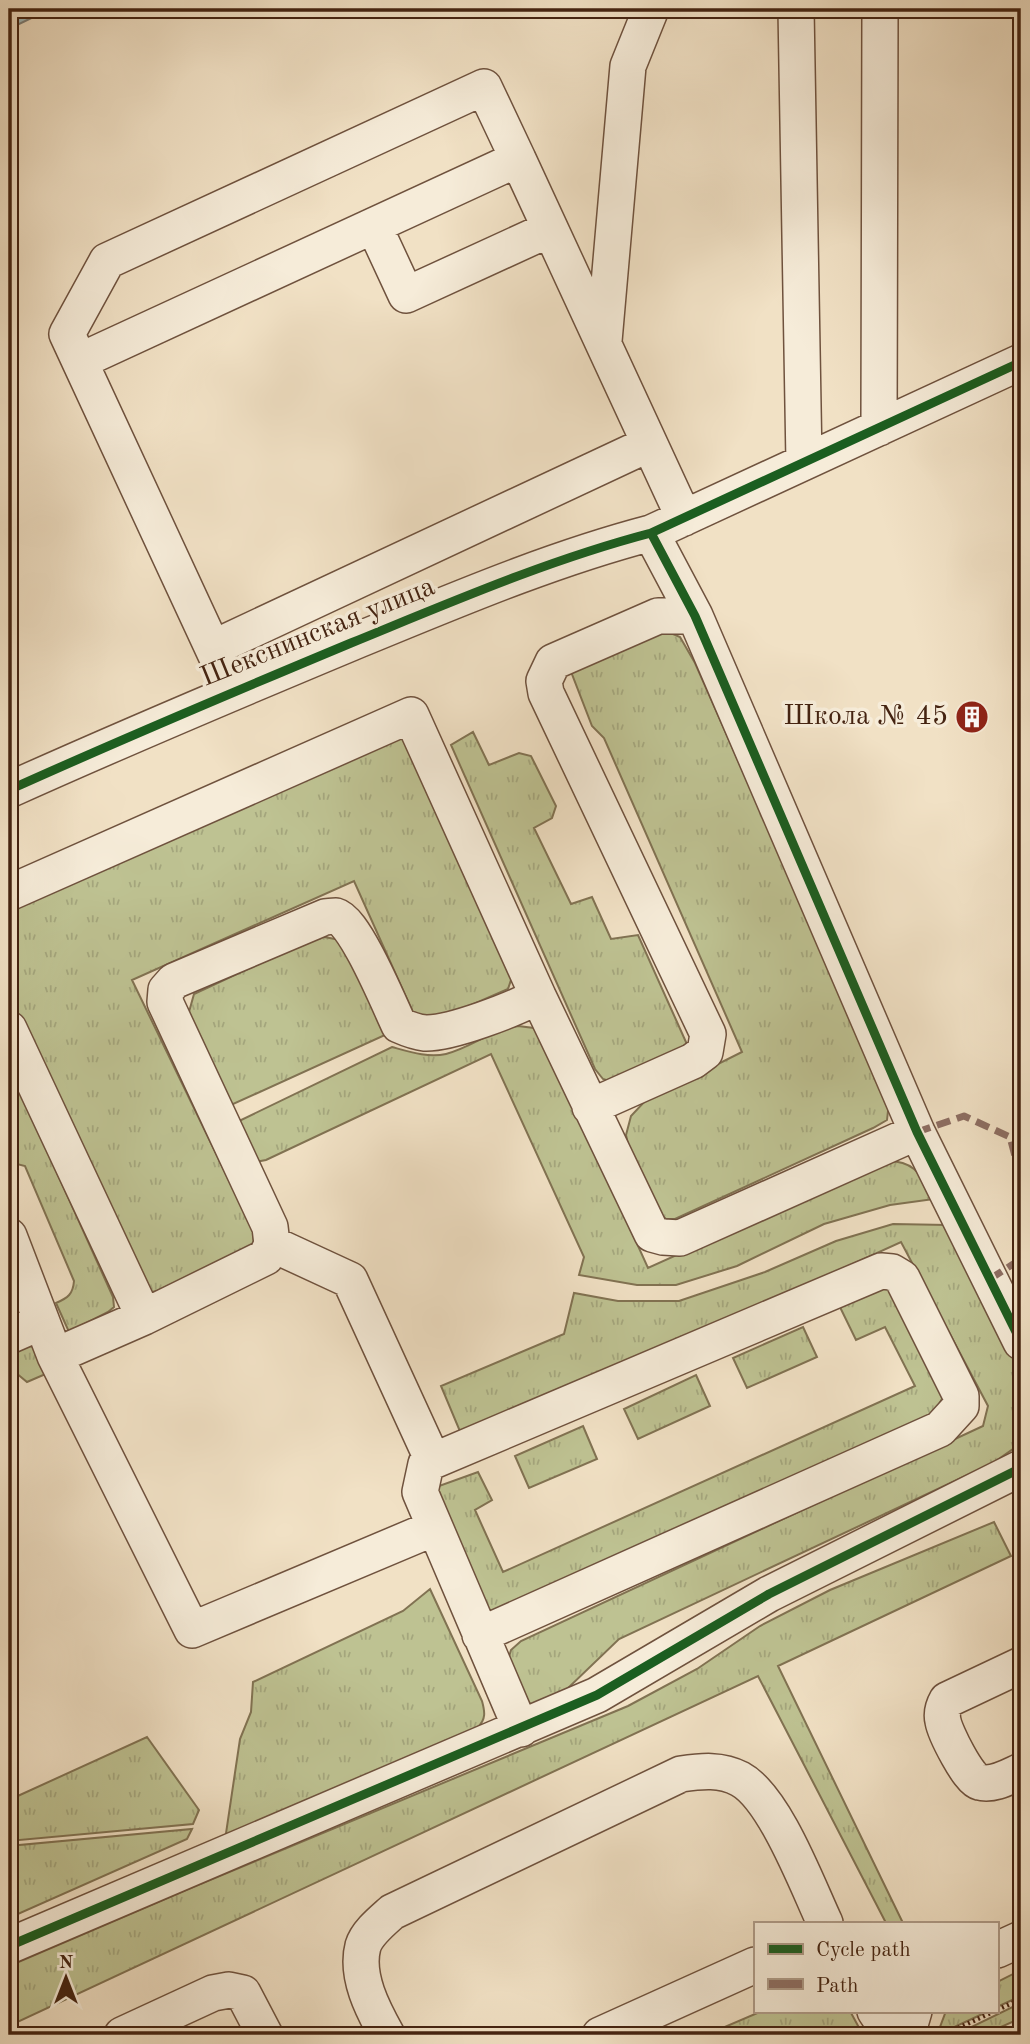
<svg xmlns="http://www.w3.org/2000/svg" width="1030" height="2044" font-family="'Old Standard TT',serif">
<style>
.grass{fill:url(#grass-tufts);stroke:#817252;stroke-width:2}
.water{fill:url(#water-waves);stroke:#7b7e79;stroke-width:2}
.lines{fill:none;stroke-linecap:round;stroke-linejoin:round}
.minor-casing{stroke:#6f523e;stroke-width:38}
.path{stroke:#442311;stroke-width:4.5;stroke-dasharray:2 3.5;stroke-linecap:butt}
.minor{stroke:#f6ecd9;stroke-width:35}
.quiet{stroke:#8d6e63;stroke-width:7;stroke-dasharray:14 7;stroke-linecap:butt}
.cycleway-casing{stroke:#f6ecd9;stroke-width:13}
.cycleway{stroke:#1b5e20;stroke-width:9}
.labels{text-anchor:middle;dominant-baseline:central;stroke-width:7;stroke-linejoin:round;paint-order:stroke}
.street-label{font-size:28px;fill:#442311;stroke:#f6ecd9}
.poi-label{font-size:28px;fill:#442311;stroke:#f6ecd9;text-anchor:end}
</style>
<defs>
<pattern id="grass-tufts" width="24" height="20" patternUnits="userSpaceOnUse" patternTransform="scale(1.75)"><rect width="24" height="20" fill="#bec292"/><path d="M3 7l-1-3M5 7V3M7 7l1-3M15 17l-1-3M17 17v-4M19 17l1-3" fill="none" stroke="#a4a67d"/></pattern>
<pattern id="water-waves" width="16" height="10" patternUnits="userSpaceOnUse" patternTransform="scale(1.75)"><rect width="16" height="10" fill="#9fbbbe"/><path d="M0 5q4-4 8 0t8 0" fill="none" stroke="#8aa0a2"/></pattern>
</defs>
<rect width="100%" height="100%" fill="#f1e1c5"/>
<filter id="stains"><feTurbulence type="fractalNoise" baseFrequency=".00286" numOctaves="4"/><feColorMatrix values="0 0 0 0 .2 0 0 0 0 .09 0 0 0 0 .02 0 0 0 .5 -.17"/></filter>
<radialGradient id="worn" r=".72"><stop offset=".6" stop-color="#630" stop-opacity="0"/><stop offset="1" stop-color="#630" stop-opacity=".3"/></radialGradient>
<path class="grass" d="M 666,631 L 680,637 L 695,663 L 889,1102 L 887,1120 L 873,1128 L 675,1219 L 666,1219 L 659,1213 L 629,1149 L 626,1135 L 631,1116 L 646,1100 L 742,1052 L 604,738 L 592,726 L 570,669 Z
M 473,732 L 489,765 L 519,753 L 531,756 L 556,806 L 552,818 L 534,828 L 571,904 L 592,897 L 611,939 L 638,935 L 690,1051 L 615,1083 L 603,1079 L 595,1069 L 451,745 Z
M 395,736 L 406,741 L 514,971 L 508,989 L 444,1017 L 415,1017 L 354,881 L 132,980 L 253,1230 L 254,1246 L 157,1291 L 146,1293 L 137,1280 L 9,1009 L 9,898 Z
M 319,936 L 340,940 L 352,954 L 385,1035 L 231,1105 L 192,1023 L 189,1012 L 194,994 Z
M 518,1026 L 534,1028 L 544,1038 L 648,1268 L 885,1161 C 916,1160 921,1176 934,1199 L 890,1205 L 824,1224 L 737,1266 L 676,1285 L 637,1285 L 579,1275 L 584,1257 L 491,1054 L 266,1160 L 255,1162 L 239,1121 L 392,1047 C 410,1052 428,1058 446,1054 C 471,1048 492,1029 518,1026 Z
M 9,1066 L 113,1297 L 114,1307 L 108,1312 L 69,1332 L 56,1303 C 68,1298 73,1294 74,1281 L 25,1166 L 9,1162 Z
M 893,1224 L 947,1225 L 1021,1374 L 1020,1444 L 993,1463 L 619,1639 L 565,1691 L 526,1716 L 508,1660 L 511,1650 L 521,1641 L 983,1426 L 988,1406 L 901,1242 L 464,1441 L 441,1386 L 564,1334 L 574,1293 L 618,1301 L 679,1301 L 765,1272 L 836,1241 Z
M 885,1286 L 899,1296 L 943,1397 L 933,1415 L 494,1613 L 481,1608 L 425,1491 L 478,1472 L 492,1500 L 475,1510 L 503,1572 L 915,1386 L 885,1327 L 856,1340 L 838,1303 Z
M 803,1327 L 817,1357 L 747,1388 L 733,1358 Z
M 34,1344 L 48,1373 L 27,1382 L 15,1372 L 9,1374 L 9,1345 Z
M 696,1375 L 710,1406 L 638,1439 L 624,1409 Z
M 583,1426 L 597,1459 L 529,1488 L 515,1456 Z
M 994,1522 L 1011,1556 L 778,1666 L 903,1923 L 886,1923 L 758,1676 L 9,2026 L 9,1966 L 198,1885 L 628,1706 L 697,1669 L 760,1626 L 830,1590 Z
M 430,1589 L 482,1701 C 485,1712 486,1719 478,1727 L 225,1840 L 240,1739 L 251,1712 L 253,1682 L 403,1611 Z
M 147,1737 L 199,1810 L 193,1824 L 9,1841 L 9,1800 Z
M 192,1829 L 187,1839 L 9,1918 L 9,1846 Z
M 1021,1970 L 1021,1996 L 997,2007 L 997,1982 Z
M 1021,2003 L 1021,2018 L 983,2035 L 955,2035 Z
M 762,2011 L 850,2011 L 863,2035 L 706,2035 Z
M 946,2011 L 989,2011 L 937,2035 Z"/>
<path class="water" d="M 9,9 L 50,9 L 9,29 Z"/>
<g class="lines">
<defs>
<path id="minor" d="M 796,9 L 804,462
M 374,226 L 406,295 L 550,229
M 604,341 L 628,66 L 651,9
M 80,361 L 518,159 L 684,518
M 879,428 L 880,9
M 651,533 L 695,616 L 917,1132 L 1021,1342
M 213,648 L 649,444
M 233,692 L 67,334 L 107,261 L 484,87 L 518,159
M 9,790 C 122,739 236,691 351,643 C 449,603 548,560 651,533 L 1021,362
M 9,893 L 411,715 L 538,996 C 515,1009 450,1034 425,1033 C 415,1032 408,1029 399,1025 C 389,1004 355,921 336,916 C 335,916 325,917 325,917 L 174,981 L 166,990 L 165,1002 L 270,1227 L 272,1244 L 266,1257 L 144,1317 L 55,1356
M 538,996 L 652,1234 L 663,1237 L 680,1238 L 917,1132
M 9,1029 L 144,1317
M 590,1107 L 693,1061 L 705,1052 L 708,1034 L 546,693 L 544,681 L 553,662 L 658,616 L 695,616
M 9,1236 L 55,1356 L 192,1630 L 434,1528
M 272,1244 L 350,1280 L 433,1461
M 9,1336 L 41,1322
M 480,1635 L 940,1429 L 961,1406 L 961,1396 L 902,1278 L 892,1272 L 881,1271 L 426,1464 L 420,1492 L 521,1729
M 1021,1665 L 947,1700 C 943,1707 941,1713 943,1721 C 945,1733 969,1780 979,1782 C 993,1786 1008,1777 1021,1771
M 9,1946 L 597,1695 L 769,1594 L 1021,1468
M 997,1950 L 1021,1939
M 875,2011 L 891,2035
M 122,2035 L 213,1993 L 229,1990 L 243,1993 L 265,2035
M 387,2035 C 373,2010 355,1976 363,1946 C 367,1933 382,1921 392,1912 L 681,1774 C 702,1771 721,1769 740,1779 C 775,1798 808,1887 825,1923
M 600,2035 L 755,1965
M 907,2035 L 914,2011"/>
</defs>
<use href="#minor" class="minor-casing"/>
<path class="path" d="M 997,2010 L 1021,1999
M 943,2035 L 995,2011"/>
<use href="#minor" class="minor"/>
<path class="quiet" d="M 562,9 L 563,9
M 917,1132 L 964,1116 L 1010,1137 L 1021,1179
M 990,1279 L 1021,1259"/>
<defs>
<path id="cycleway" d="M 651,533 L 695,616 L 917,1132 L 1021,1342
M 9,790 C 122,739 236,691 351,643 C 449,603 548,560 651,533 L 1021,362
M 9,1946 L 597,1695 L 769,1594 L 1021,1468"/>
</defs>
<use href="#cycleway" class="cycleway-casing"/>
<use href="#cycleway" class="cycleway"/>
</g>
<defs>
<symbol id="building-disc" viewBox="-11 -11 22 22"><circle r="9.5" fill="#8f2418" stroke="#f6ecd9"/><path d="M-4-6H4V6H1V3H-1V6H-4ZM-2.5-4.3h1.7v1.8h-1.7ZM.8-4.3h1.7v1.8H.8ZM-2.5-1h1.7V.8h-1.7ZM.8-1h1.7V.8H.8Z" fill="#fff"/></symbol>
</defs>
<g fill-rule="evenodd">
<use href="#building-disc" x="953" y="698" width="38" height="38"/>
</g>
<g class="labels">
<g class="street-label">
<text transform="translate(318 633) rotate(-22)">Шекснинская улица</text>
</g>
<g class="poi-label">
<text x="948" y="717">Школа № 45</text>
</g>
</g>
<rect width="1030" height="2044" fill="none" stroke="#f1e1c5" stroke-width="35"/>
<rect x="10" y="10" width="1009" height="2023" fill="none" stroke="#442311" stroke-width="3.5"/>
<rect x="18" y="18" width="995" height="2009" fill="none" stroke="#442311" stroke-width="2"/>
<rect x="754" y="1922" width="245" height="91" fill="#f6ecd9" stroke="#af9c89" stroke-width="2"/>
<rect x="768" y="1944" width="35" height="10" fill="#1b5e20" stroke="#af9c89" stroke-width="2"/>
<text x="816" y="1956" font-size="21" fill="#442311">Cycle path</text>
<rect x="768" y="1979" width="35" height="10" fill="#8d6e63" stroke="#af9c89" stroke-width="2"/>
<text x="816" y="1992" font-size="21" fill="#442311">Path</text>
<g transform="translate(66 1978)" stroke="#f6ecd9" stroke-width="5" paint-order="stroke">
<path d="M0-5L12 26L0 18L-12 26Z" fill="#442311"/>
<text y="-10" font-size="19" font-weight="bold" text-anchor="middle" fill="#442311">N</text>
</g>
<rect width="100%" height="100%" filter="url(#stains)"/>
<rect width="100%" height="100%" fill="url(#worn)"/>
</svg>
